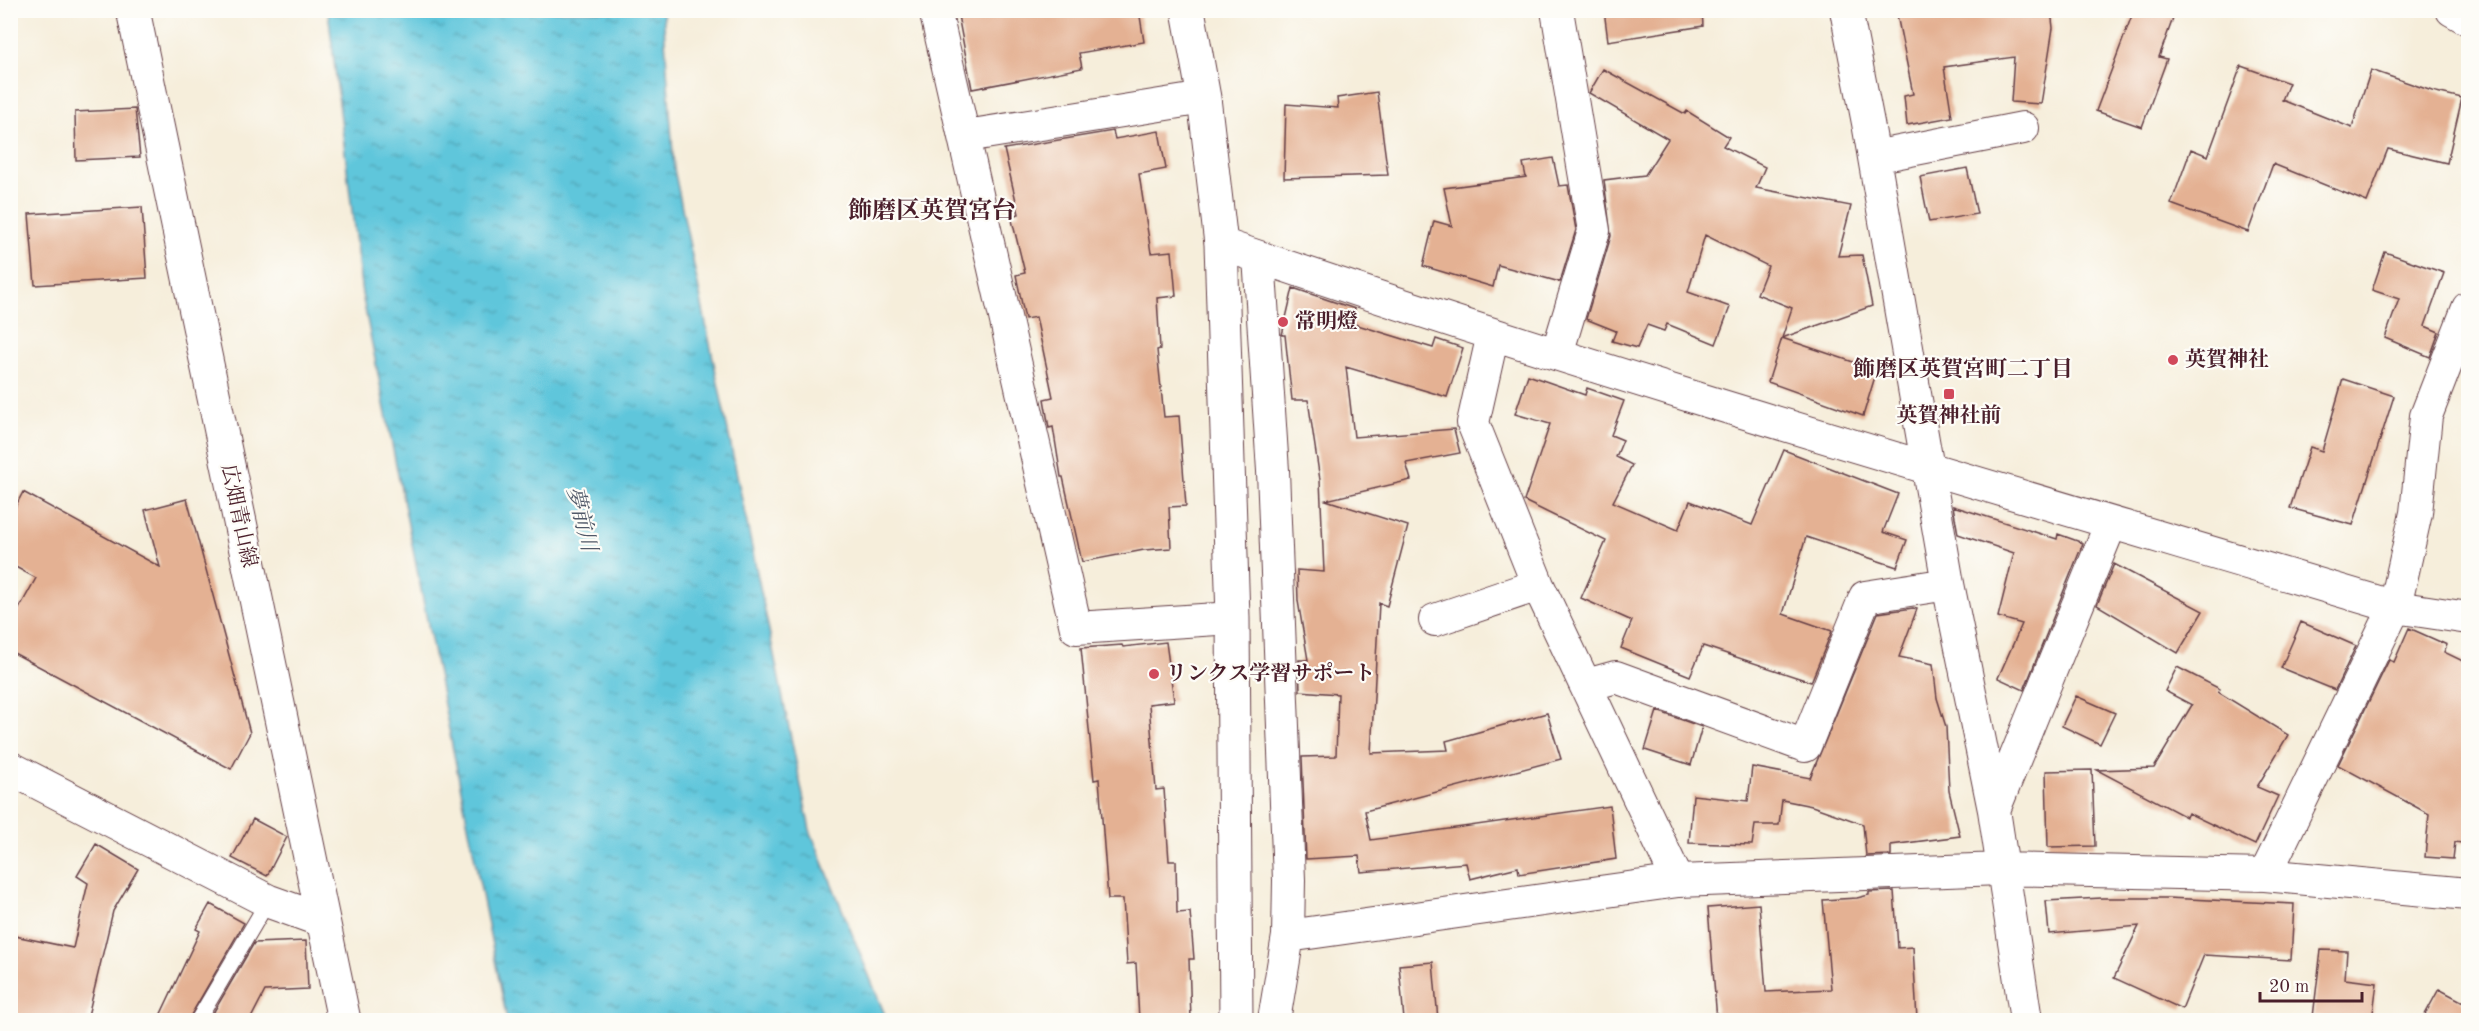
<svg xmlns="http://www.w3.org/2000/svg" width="2479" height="1031" font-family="'Old Standard TT','Noto Serif JP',serif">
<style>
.water{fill:url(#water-ripples);stroke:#547283;stroke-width:1.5}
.building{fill:#e4b193}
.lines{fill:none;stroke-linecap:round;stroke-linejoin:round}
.lane-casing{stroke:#643e45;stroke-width:17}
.street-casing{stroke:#643e45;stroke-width:34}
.secondary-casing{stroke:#643e45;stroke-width:35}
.lane{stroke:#fff;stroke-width:15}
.street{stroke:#fff;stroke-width:32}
.secondary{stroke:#fff;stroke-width:33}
.poi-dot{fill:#d1495b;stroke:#fdfcf7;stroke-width:2}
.labels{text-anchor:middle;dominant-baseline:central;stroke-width:4.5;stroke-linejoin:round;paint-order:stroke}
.poi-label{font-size:21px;font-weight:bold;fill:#4a1f2b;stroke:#fdfcf7;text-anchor:start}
.street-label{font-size:21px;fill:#4a1f2b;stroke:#fdfcf7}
.neighbourhood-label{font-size:22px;font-weight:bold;fill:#4a1f2b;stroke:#fdfcf7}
.water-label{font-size:22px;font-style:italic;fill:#515969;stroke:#fdfcf7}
.quarter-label{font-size:24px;font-weight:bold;fill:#4a1f2b;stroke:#fdfcf7}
</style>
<defs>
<pattern id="water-ripples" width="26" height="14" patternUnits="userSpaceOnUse" patternTransform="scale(1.5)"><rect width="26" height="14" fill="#5ec6db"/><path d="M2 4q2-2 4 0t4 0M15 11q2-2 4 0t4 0" fill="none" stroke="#50a0b2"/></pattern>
</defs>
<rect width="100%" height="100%" fill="#fdfcf7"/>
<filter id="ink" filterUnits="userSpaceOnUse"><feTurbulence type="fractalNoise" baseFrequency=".0167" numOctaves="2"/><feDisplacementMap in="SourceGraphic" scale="12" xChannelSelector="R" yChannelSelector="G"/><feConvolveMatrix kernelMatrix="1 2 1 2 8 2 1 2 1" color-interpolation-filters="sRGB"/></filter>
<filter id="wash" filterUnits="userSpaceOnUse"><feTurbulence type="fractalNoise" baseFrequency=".008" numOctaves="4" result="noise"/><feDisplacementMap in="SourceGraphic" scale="24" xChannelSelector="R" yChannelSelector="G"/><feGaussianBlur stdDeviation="1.35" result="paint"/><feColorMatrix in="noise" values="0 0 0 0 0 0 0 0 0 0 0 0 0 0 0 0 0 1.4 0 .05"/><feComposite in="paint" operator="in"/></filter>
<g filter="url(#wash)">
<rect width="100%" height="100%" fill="#f6eedb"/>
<path class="water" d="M 328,11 L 663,11 L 674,169 L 810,830 L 887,1020 L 507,1020 L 362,294 Z"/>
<g id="blocks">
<path class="building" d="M 957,10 L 1139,10 L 1144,42 L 1079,53 L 1082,68 L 972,89 Z
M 1604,10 L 1702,10 L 1703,26 L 1608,41 Z
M 1896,10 L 2051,10 L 2053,28 L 2041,104 L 2011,102 L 2014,57 L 1944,67 L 1952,117 L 1907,125 L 1904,96 L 1913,94 Z
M 2134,10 L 2176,10 L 2159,57 L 2167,59 L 2142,127 L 2096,111 Z
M 2241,66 L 2289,83 L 2282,100 L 2352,128 L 2371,70 L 2432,91 L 2462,98 L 2447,163 L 2388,149 L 2367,202 L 2273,164 L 2248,232 L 2171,204 L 2191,149 L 2208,156 Z
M 1603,69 L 1685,114 L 1687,111 L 1729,137 L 1723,146 L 1765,167 L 1756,188 L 1851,206 L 1838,256 L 1862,255 L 1872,306 L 1782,338 L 1792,308 L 1757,294 L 1768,266 L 1705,235 L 1688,292 L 1730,307 L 1716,344 L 1667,324 L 1664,331 L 1647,325 L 1637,348 L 1612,341 L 1616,331 L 1586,319 L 1611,236 L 1604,180 L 1645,175 L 1668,139 L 1589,93 Z
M 1377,92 L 1388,175 L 1284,178 L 1286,104 L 1338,108 L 1337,98 Z
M 135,109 L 140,157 L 76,160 L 75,112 Z
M 1113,131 L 1115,139 L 1159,131 L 1166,169 L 1139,174 L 1151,253 L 1172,251 L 1176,296 L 1157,298 L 1160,349 L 1157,350 L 1164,417 L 1179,416 L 1186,506 L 1169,507 L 1171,548 L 1144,550 L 1082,562 L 1063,477 L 1061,477 L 1053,427 L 1049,428 L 1044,399 L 1053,397 L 1036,317 L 1025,319 L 1016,275 L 1025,273 L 1011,216 L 1019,214 L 1004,149 Z
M 1553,158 L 1559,186 L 1568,185 L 1576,230 L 1560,282 L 1498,265 L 1493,287 L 1423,266 L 1434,221 L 1452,226 L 1444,188 L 1526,177 L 1523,163 Z
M 1967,168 L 1977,214 L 1929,222 L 1920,177 Z
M 142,207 L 147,278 L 35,285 L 29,214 Z
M 2385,252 L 2444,273 L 2425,326 L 2439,332 L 2430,357 L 2385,338 L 2399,299 L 2372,290 Z
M 1293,288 L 1355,309 L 1351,323 L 1433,348 L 1436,339 L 1463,348 L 1447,397 L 1346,367 L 1354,437 L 1454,429 L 1460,453 L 1406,463 L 1411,480 L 1326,500 L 1408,526 L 1387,606 L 1379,603 L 1371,753 L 1448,750 L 1446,741 L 1547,713 L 1561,759 L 1365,811 L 1371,840 L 1610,806 L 1616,859 L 1519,874 L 1518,867 L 1470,879 L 1466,863 L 1361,872 L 1359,856 L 1306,859 L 1302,757 L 1336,756 L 1338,694 L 1300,691 L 1299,660 L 1308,660 L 1298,601 L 1297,570 L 1324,572 L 1320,480 L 1308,400 L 1292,400 L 1285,335 L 1282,335 Z
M 1782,338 L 1877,370 L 1863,416 L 1768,382 Z
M 1528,375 L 1585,395 L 1587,388 L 1624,401 L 1611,435 L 1623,440 L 1616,457 L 1632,465 L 1613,502 L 1678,530 L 1690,501 L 1752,525 L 1784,450 L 1898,494 L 1883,532 L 1907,540 L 1897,567 L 1806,537 L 1783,614 L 1832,631 L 1811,682 L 1703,646 L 1690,676 L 1621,648 L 1632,621 L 1581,598 L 1606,541 L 1524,501 L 1550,424 L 1515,414 Z
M 2343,379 L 2394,396 L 2353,525 L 2290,508 L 2310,447 L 2322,451 Z
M 23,492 L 160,567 L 145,510 L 187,499 L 250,733 L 231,769 L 10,651 L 10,625 L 36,578 L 10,564 L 10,517 Z
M 1953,506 L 2057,539 L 2058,534 L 2083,543 L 2024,690 L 1998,678 L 2022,624 L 1998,617 L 2014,553 L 1958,534 Z
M 2114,564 L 2203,611 L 2178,653 L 2097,605 Z
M 1913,608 L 1917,609 L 1899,657 L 1933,664 L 1937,698 L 1946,727 L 1949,791 L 1960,836 L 1891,845 L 1891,855 L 1866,856 L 1863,824 L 1812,806 L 1782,800 L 1779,825 L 1755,825 L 1752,845 L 1689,843 L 1693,795 L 1748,801 L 1752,767 L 1810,778 L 1878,613 Z
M 2301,622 L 2356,646 L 2335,690 L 2281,668 Z
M 2409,628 L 2447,645 L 2444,652 L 2469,664 L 2469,844 L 2455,842 L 2453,859 L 2425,857 L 2429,814 L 2338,765 L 2389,660 L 2394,662 Z
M 1166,642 L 1174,701 L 1149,704 L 1156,790 L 1164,789 L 1169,861 L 1176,861 L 1177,913 L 1190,912 L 1194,959 L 1189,959 L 1191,1020 L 1139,1020 L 1136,963 L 1127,964 L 1123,899 L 1108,899 L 1099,779 L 1094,780 L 1081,648 L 1122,645 L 1123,647 Z
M 2177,667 L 2220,689 L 2218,692 L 2288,735 L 2257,787 L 2278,796 L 2255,845 L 2188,813 L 2186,817 L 2097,770 L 2154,768 L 2192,705 L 2165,691 Z
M 2076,696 L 2115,713 L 2100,744 L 2062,726 Z
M 1657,711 L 1702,727 L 1691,765 L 1645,750 Z
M 2092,770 L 2095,846 L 2048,847 L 2046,771 Z
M 253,819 L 287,837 L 267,876 L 232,858 Z
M 96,844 L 138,869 L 113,911 L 87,1020 L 10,1020 L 10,935 L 73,948 L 88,883 L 77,876 Z
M 1894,891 L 1898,948 L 1913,947 L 1917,1020 L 1717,1020 L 1708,908 L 1759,904 L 1766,992 L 1831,989 L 1823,900 L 1857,898 L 1869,895 L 1869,892 Z
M 2102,898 L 2167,898 L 2294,904 L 2291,960 L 2204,955 L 2182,1009 L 2114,978 L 2139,926 L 2049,934 L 2046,901 Z
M 210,904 L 244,923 L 188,1020 L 158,1020 L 200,931 L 196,929 Z
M 306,941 L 308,989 L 265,991 L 250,1020 L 209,1020 L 254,943 Z
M 2321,950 L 2347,951 L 2345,979 L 2377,983 L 2372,1020 L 2313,1017 Z
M 1433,962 L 1438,1020 L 1404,1020 L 1399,965 Z
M 2439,989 L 2469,1005 L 2469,1020 L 2422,1020 Z"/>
</g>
</g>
<g filter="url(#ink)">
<use href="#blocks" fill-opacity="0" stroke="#643e45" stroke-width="1.5"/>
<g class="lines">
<defs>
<path id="lane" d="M 198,1020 L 268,901"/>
<path id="street" d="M 935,10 L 1076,628 L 1233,618
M 1846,10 L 1868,123 L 1948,584 L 1994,810 L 2026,1020
M 2452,10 L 2468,19
M 966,136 L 1204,98
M 1874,157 L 2023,128
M 1221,244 C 1608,377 2003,490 2395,607 L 2468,618
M 1259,257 L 1273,471 L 1289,880 L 1288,936 L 1274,1020
M 1493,334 L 1473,423 L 1538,585 L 1678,881
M 1557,354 L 1594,231 L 1557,10
M 1435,620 L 1538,585
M 1587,685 L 1616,677 L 1805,746 L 1865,597 L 1948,584
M 1994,810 L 2111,523
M 2265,875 L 2395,607 L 2416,513 L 2426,416 L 2468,308
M 1288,936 L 1678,881 L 2001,869 L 2265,875 L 2468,894"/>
<path id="secondary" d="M 133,10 L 344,1020
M 1188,10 L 1204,98 L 1221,244 L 1233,618 L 1236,1020
M 10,768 L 268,901 L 321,920"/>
</defs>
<use href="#lane" class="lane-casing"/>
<use href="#street" class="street-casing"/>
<use href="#secondary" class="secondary-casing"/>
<use href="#lane" class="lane"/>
<use href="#street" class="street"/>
<use href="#secondary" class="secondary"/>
</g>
</g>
<g class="poi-dot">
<circle cx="1283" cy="322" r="6"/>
<circle cx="2173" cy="360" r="6"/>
<rect x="1943" y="388" width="12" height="12" rx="3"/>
<circle cx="1154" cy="674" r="6"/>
</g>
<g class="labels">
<g class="poi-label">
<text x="1295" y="322">常明燈</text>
<text x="2185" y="360">英賀神社</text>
<text x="1949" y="416" text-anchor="middle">英賀神社前</text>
<text x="1166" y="674">リンクス学習サポート</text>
</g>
<g class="street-label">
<text transform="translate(238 516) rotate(78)">広畑青山線</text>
</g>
<g class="neighbourhood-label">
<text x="1963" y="370">飾磨区英賀宮町二丁目</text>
</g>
<g class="water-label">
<text transform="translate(581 519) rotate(76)">夢前川</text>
</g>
<g class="quarter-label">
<text x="932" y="212">飾磨区英賀宮台</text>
</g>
</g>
<rect width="2479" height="1031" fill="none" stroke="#fdfcf7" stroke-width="36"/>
<path d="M2260 992v9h102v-9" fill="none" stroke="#4a1f2b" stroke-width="3"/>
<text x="2269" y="992" font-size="18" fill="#4a1f2b" stroke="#fdfcf7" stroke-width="4.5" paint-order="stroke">20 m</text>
</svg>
